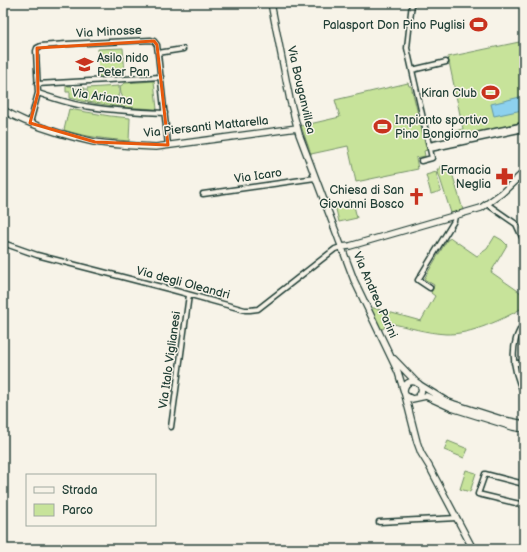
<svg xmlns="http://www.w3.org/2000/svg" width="527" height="552" font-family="'Balsamiq Sans',sans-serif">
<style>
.green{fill:#c7e39a;stroke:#739067}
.water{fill:#8dd1ee;stroke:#6196a4}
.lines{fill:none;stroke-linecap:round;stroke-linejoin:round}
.street-casing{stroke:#1f3d34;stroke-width:7}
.secondary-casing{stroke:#1f3d34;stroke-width:8}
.street{stroke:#f7f3e8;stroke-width:4}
.secondary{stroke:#f7f3e8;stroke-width:5.5}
.marked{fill:none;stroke:#e8590c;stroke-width:3;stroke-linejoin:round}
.labels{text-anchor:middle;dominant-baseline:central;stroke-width:3;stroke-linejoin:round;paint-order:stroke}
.poi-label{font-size:12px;fill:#1f3d34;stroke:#f7f3e8;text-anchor:end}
.street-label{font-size:12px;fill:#1f3d34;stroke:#f7f3e8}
</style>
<rect width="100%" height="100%" fill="#f7f3e8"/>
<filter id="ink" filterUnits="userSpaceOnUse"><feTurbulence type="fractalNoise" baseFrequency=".025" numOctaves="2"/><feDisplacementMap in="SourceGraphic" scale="8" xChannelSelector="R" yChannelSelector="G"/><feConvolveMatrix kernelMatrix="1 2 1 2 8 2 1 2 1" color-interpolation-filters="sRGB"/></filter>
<g filter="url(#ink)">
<path class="green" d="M 524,41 L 524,122 L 455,137 L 454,131 L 463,129 L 448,57 Z
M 123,48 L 125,75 L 99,77 L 98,49 Z
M 154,81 L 157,109 L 121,107 L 121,98 L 122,98 L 122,95 L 121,94 L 120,86 L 122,85 L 125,83 Z
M 408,83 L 409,86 L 411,86 L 427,150 L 424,151 L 425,156 L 416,158 L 418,169 L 356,182 L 348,146 L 311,154 L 301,126 L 340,117 L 335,100 Z
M 66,86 L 71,86 L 74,89 L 85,88 L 85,93 L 84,93 L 84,97 L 85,97 L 86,102 L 70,98 L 70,92 L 66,92 Z
M 119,86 L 119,95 L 118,95 L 118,98 L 119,98 L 120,107 L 87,102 L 87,97 L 88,96 L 88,93 L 87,93 L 87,88 Z
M 69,109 L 110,116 L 130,118 L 129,141 C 107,139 85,137 64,130 Z
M 440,166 L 450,166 L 463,210 L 451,213 L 437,169 L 440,169 Z
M 436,172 L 441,191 L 431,194 L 426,175 Z
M 351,200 L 353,202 L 357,218 L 339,222 L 335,205 Z
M 495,236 L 502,240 L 507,245 L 491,272 L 524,295 L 524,307 C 504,319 470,335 446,334 C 427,333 408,327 389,323 L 386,324 L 384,328 L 381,330 L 370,307 L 421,321 L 435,296 L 431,293 L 434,285 L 424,279 L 447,240 L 451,238 L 477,256 L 487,249 Z
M 448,441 L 468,449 L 464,458 L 444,450 Z
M 466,470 L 476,473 L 470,492 L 460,489 Z"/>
<path class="water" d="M 520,97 L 522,110 L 494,116 L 491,104 Z"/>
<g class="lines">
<defs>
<path id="street" d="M 412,3 L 407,48 L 432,158 L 421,161
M 158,53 L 183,49
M 412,70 L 446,62
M 37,84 L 161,77
M 38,93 C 55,99 73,105 91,107 C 116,111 140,112 165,113
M 30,123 L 38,93 L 36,51 L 37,48 L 41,46 L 66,44 L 151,40 L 154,41 L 157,45 L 168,145
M 429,145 L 524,125
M 430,149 L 524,129
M 203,194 L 315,178
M 487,204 L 516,224 L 522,237 L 524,238
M 3,243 L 37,255 L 169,289 L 245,310 L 250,310 L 258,309 L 335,249 L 341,247
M 430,288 L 418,280 L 454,221 L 455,216
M 524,322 C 521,328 518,333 516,339 C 510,358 516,377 524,394
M 514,363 L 524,363
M 171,427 L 189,295
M 524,484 L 485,474 L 478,494 L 524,505
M 379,522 L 457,518"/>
<path id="secondary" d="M 271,3 L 290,100 L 299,134 L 354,280 L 398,372 L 405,395 L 410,398 L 412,399 L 426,396 L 452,408 L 513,427 L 524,429
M 3,110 C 10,114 18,118 25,121 C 47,130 71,137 94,142 C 114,145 135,146 156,147 L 297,128
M 341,247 L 350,246 L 481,208 L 502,193 L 524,172
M 394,359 L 417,383
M 420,385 L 446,401 L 454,404 L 504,420 L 524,424
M 404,392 C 404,373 431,383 418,397
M 405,395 L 417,442 L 421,453 L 429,466 L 473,549"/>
</defs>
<use href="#street" class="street-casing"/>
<use href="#secondary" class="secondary-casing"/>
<use href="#street" class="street"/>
<use href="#secondary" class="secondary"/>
</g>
</g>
<path class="marked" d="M 154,41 L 157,45 L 168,145 L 95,142 L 30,123 L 38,93 L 37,48 Z"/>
<defs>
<symbol id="stadium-bare" viewBox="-9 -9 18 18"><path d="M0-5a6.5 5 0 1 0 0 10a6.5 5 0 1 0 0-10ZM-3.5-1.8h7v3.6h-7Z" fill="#c8321e" stroke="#f7f3e8" stroke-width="2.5" paint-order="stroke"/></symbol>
<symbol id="school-bare" viewBox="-9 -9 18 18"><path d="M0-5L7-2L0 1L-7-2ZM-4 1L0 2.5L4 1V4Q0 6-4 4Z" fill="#c8321e" stroke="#f7f3e8" stroke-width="2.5" paint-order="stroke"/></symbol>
<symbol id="pharmacy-bare" viewBox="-9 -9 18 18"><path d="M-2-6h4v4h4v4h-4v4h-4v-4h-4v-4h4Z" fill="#c8321e" stroke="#f7f3e8" stroke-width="2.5" paint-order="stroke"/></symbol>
<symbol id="church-bare" viewBox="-9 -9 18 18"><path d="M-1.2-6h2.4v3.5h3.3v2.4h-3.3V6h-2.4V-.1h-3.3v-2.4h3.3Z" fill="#c8321e" stroke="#f7f3e8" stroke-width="2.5" paint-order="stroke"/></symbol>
</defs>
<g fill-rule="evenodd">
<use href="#stadium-bare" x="466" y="12" width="25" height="25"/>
<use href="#school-bare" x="72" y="52" width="25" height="25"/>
<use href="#stadium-bare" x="478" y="80" width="25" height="25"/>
<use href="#stadium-bare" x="370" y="114" width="25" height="25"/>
<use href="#pharmacy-bare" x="492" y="164" width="25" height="25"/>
<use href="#church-bare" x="404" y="184" width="25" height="25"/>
</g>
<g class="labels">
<g class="poi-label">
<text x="465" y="25">Palasport Don Pino Puglisi</text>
<text x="97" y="58" text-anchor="start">Asilo nido<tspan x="97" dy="14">Peter Pan</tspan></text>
<text x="477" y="93">Kiran Club</text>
<text x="395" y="120" text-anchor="start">Impianto sportivo<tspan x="395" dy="14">Pino Bongiorno</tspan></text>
<text x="491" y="170">Farmacia<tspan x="491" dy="14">Neglia</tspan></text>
<text x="404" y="190">Chiesa di San<tspan x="404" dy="14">Giovanni Bosco</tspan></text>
</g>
<g class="street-label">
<text transform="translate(109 32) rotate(-3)">Via Minosse</text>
<text transform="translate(301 90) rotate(77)">Via Bouganvillea</text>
<text transform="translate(102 97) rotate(8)">Via Arianna</text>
<text transform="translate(206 127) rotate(-6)">Via Piersanti Mattarella</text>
<text transform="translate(258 176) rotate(-8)">Via Icaro</text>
<text transform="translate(183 283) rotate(15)">Via degli Oleandri</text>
<text transform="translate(375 295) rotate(66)">Via Andrea Parini</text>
<text transform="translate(170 360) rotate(-82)">Via Italo Viglianesi</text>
</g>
</g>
<rect width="527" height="552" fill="none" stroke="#f7f3e8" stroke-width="16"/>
<rect x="8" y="8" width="511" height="536" fill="none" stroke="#1f3d34" stroke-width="1.5" filter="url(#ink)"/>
<rect x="26" y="474" width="130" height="52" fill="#f7f3e8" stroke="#a1aaa0"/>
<rect x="34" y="487" width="20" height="6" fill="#f7f3e8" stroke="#a1aaa0"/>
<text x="62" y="494" font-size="12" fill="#1f3d34">Strada</text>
<rect x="34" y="504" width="20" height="12" fill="#c7e39a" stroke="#a1aaa0"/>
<text x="62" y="514" font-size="12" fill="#1f3d34">Parco</text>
</svg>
